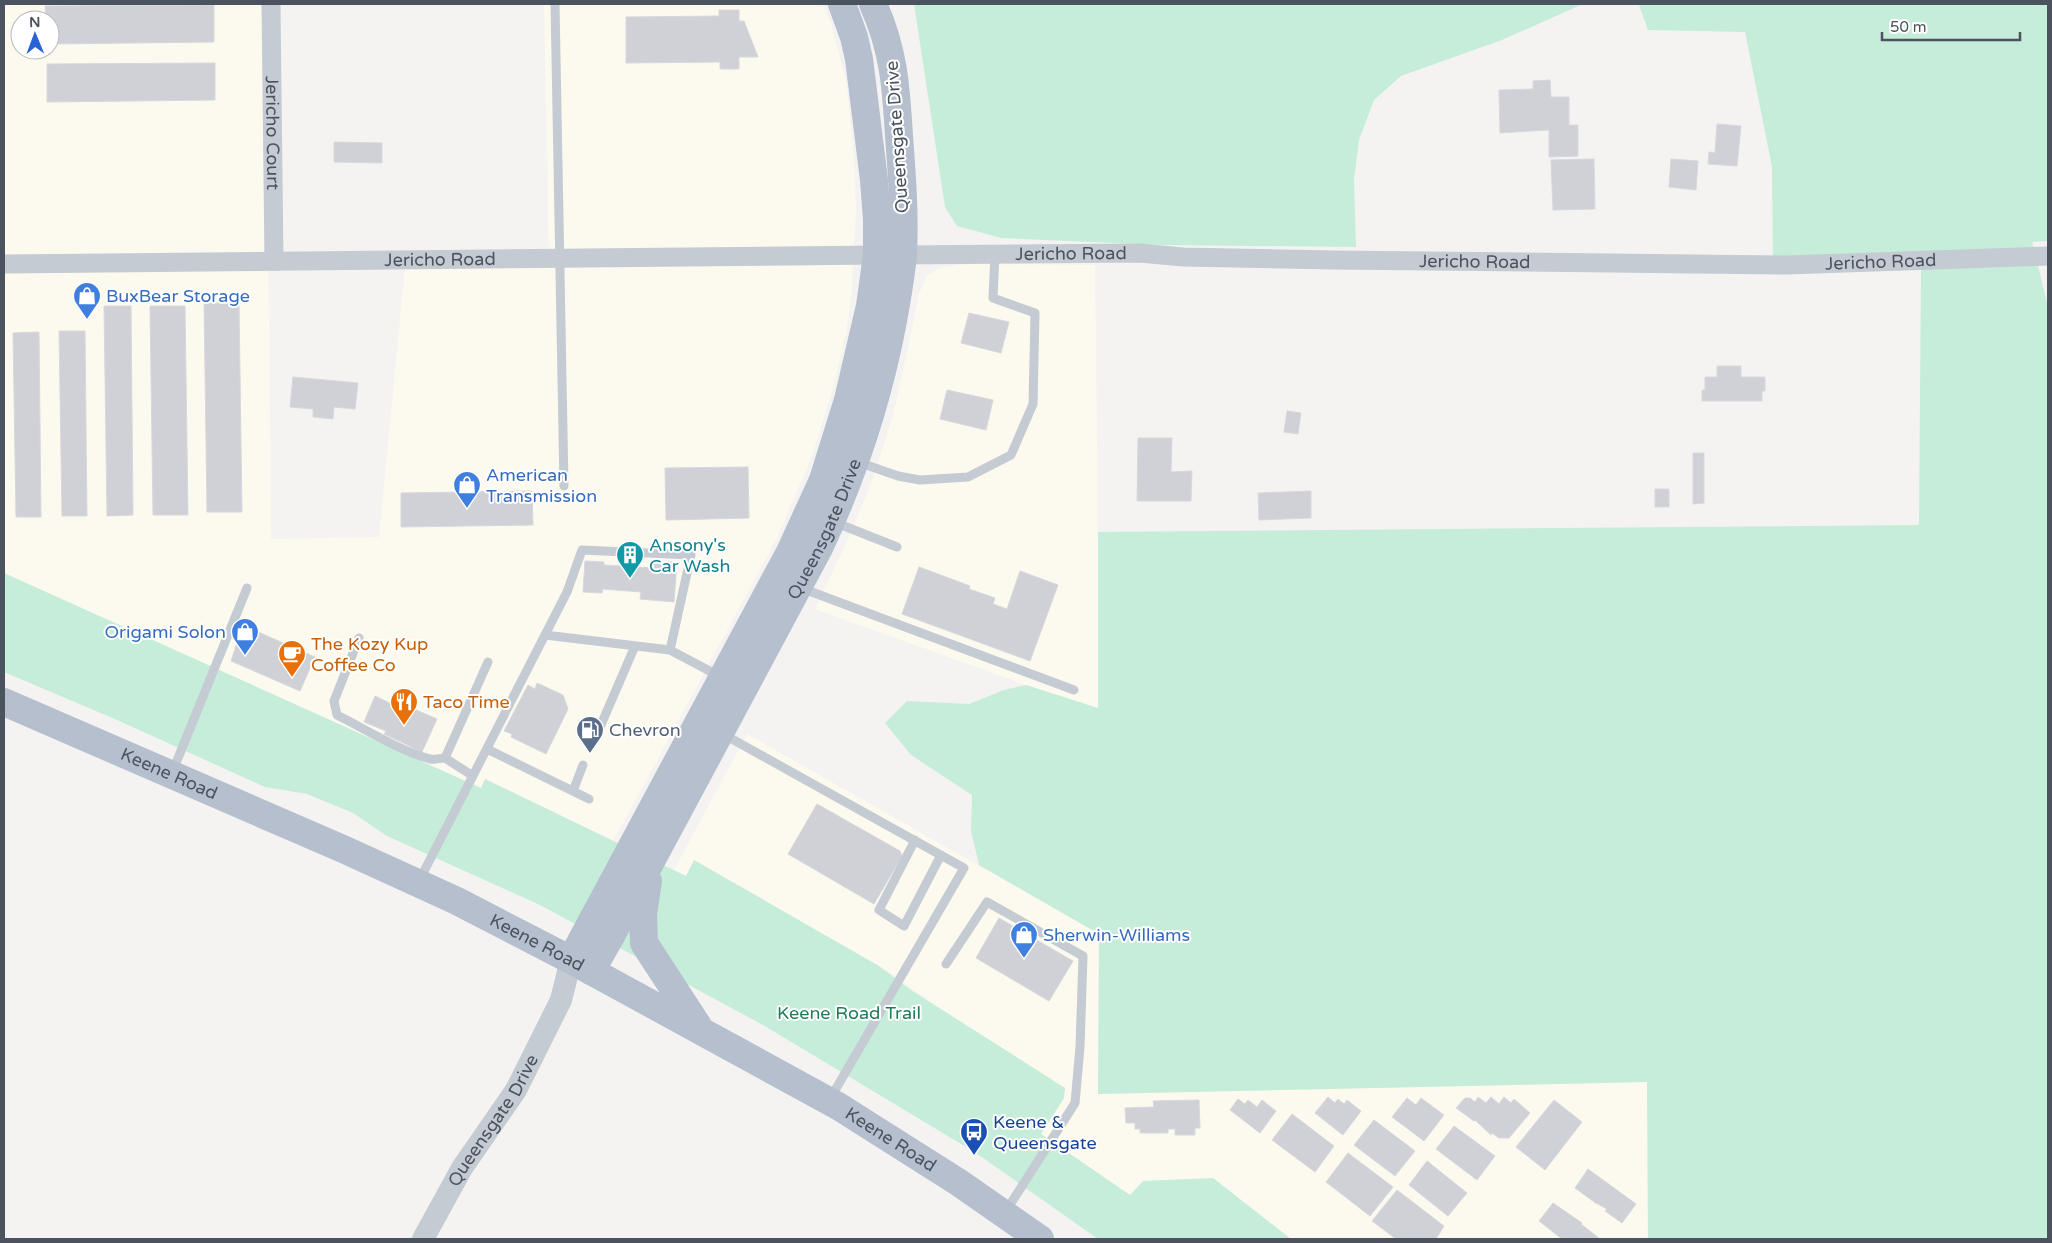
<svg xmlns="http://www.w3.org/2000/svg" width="2052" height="1243" font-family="'Varela Round',sans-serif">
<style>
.commercial{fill:#fcf9ef;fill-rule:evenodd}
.green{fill:#c6edd9}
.building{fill:#d0d1d6;stroke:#d7d8dd}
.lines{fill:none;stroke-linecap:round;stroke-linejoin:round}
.service{stroke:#c4cbd2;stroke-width:9}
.minor{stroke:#c4cbd2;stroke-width:19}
.tertiary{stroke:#c4cbd2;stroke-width:22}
.primary{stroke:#b5bfce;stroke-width:28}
.labels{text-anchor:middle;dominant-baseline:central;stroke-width:4;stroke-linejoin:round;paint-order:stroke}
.street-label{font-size:18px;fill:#4b535f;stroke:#fff}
.shop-label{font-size:18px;fill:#366cbe;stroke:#fff;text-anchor:start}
.culture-label{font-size:18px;fill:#0d838f;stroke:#fff;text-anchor:start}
.food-label{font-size:18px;fill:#c56008;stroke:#fff;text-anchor:start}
.service-label{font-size:18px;fill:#4e5e75;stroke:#fff;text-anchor:start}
.park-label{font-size:18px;fill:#1f7c58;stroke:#fff}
.transit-label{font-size:18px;fill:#164399;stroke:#fff;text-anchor:start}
</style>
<rect width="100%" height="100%" fill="#f4f3f2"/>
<path class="commercial" d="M 4,4 L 266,4 L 271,539 L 379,537 L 406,257 L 549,255 L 544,4 L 822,4 L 831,23 L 847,86 L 854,164 L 856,211 L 851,301 L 846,333 L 833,388 L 812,456 L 777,538 L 588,888 L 4,629 ZM 20,20 L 50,20 L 50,50 L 20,50 Z
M 969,264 L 1095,265 L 1098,532 L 1098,708 L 1026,685 L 815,609 L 850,535 L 873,478 L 893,415 L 911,334 L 919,294 L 927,275 L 942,267 Z
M 747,734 L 1099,934 L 1098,1094 L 1647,1082 L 1648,1239 L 1291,1239 L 1213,1178 L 1130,1195 L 1041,1134 L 1064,1098 L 889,972 L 694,861 L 686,876 L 674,870 Z"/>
<path class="green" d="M 914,4 L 1583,4 L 1502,40 L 1401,76 L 1374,100 L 1359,140 L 1354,180 L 1356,247 L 1162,245 L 1001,238 L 957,226 L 945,207 Z
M 1635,4 L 2048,4 L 2048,241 L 2032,242 L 2048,306 L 2048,1239 L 1648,1239 L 1647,1082 L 1098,1094 L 1099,934 L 979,865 L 971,831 L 972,795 L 911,755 L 885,723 L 907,701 L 969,704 L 1004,690 L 1026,685 L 1098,708 L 1098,532 L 1919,525 L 1921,270 L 1773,271 L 1772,167 L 1745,32 L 1648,30 L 1639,5 Z
M 4,573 L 481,788 L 485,779 L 686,876 L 694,860 L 879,966 L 911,990 L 1065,1088 L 1064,1098 L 1041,1134 L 1130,1195 L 1143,1181 L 1213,1178 L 1291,1239 L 1098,1239 L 976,1153 L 763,1025 L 540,905 L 387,836 L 353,813 L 307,794 L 265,787 L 117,720 L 4,672 Z"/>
<path class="building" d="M 214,5 L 214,42 L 50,44 L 50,20 L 46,20 L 45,6 Z
M 719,10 L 739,10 L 739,21 L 744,21 L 758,57 L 739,57 L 739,69 L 720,69 L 720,62 L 626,63 L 626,17 L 719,16 Z
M 215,63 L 215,100 L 47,102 L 47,64 Z
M 1550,80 L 1551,97 L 1569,97 L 1569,125 L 1578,125 L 1578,156 L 1549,157 L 1549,130 L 1500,133 L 1499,90 L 1533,89 L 1533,81 Z
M 1717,124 L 1741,126 L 1737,166 L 1708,164 L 1709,152 L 1715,153 Z
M 334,142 L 382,143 L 382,163 L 334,162 Z
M 1594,159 L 1595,209 L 1553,210 L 1551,160 Z
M 1671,159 L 1698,161 L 1696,190 L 1669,187 Z
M 204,303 L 239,303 L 242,512 L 207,512 Z
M 104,306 L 131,306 L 133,515 L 107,516 Z
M 150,306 L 185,306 L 188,515 L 153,515 Z
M 969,313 L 1009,322 L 1001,353 L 961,343 Z
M 59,331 L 85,331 L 87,516 L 62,516 Z
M 39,332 L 41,517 L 16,517 L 13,333 Z
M 1717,366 L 1741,366 L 1741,377 L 1765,377 L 1765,391 L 1762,391 L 1762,401 L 1702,401 L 1702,390 L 1705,390 L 1705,377 L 1717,377 Z
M 293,377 L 358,383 L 355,409 L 334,407 L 333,419 L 313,417 L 313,409 L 290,407 Z
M 947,390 L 993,400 L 986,430 L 940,419 Z
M 1287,411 L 1301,413 L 1298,434 L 1284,432 Z
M 1138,438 L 1172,438 L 1171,472 L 1192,471 L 1191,501 L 1137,501 Z
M 1693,453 L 1704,453 L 1704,503 L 1693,504 Z
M 748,467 L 749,518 L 666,520 L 665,468 Z
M 1655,489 L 1669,489 L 1669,507 L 1655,507 Z
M 532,491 L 533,525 L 401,527 L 401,493 Z
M 1311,491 L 1311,518 L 1259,520 L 1258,493 Z
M 585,561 L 604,562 L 604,565 L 654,568 L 654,561 L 677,562 L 674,602 L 640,599 L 641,592 L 603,589 L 602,593 L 583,592 Z
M 919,567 L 970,586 L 969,589 L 995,598 L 993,604 L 1007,609 L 1020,571 L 1058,585 L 1030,661 L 902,614 Z
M 256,631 L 315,657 L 300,691 L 231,661 L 239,637 Z
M 537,683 L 563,695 L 568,709 L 546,754 L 511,737 L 512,734 L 504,731 L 528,685 L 535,689 Z
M 375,696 L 400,708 L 404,699 L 416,705 L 414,709 L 437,719 L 422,752 L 384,734 L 386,731 L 364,722 Z
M 817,804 L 900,851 L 902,856 L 874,904 L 788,854 Z
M 999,918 L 1073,961 L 1049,1001 L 976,958 Z
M 1328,1097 L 1335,1103 L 1338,1099 L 1344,1104 L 1347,1100 L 1361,1111 L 1343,1135 L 1315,1113 Z
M 1478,1097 L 1486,1103 L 1491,1097 L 1499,1104 L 1504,1097 L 1511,1103 L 1514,1099 L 1530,1113 L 1509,1138 L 1499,1138 L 1492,1133 L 1491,1135 L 1475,1120 L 1474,1121 L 1456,1108 L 1465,1098 L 1470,1098 L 1475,1102 Z
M 1407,1098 L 1416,1105 L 1421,1098 L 1444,1115 L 1424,1141 L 1392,1117 Z
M 1238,1099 L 1245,1104 L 1248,1100 L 1257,1107 L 1262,1100 L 1276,1111 L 1260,1133 L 1230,1110 Z
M 1199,1100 L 1200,1128 L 1195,1128 L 1195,1135 L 1175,1135 L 1175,1129 L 1168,1129 L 1168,1133 L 1140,1133 L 1140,1129 L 1135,1129 L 1135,1123 L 1126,1123 L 1125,1108 L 1154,1107 L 1153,1101 Z
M 1554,1100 L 1582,1122 L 1545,1170 L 1516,1147 Z
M 1292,1114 L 1334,1146 L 1315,1172 L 1272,1140 Z
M 1374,1120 L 1415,1151 L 1395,1176 L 1354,1145 Z
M 1454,1126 L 1495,1156 L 1477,1180 L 1436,1149 Z
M 1348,1153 L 1393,1187 L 1370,1216 L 1326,1182 Z
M 1427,1161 L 1467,1193 L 1448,1216 L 1409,1185 Z
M 1588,1169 L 1636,1204 L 1622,1223 L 1605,1211 L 1607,1209 L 1598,1204 L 1599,1203 L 1597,1204 L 1575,1188 Z
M 1397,1190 L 1444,1226 L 1436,1239 L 1396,1239 L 1372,1221 Z
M 1553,1203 L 1582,1223 L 1581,1224 L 1600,1239 L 1562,1239 L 1539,1221 Z"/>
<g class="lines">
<path class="service" d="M 555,4 L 564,486
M 858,462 L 898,476 L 920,480 L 968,477 L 1011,455 L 1033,404 L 1035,313 L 993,298 L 995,254
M 834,522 L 897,547
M 801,588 L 1074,690
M 545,635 L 670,650 L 721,677
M 359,638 L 334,701 L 337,715 C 367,730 398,750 430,759 C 435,760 440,758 445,758
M 723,734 L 964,868 L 830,1099
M 594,741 L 635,646
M 487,749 L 589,799
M 172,773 L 247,588
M 473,776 L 445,758 L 488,662
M 573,791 L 583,765
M 915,840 L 879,910 L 904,926 L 941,855
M 419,881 L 567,592 L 582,550 L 691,555 L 670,650
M 946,964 L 987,902 L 1083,956 L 1080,1047 L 1075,1103 L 1006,1211"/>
<g class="minor">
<path id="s1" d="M 271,4 L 274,261"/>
<path id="s2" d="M 903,255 L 1140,253 L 1183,257 L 1334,260 L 1787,265 L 2048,256"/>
<path id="s3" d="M 4,264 L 877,255"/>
</g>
<path class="tertiary" id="s4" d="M 423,1239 L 462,1168 L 516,1090 L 561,1000 L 571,960"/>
<g class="primary">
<path id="s5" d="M 4,702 L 343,849 L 457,901 L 571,960 L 838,1106 L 958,1182 L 1040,1239"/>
<path d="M 648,881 L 643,914 L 644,943 L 698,1026"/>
<path d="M 571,960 L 790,552 L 823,480 L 848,400 L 870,306 L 877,255 L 877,220 L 874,180 L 859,59 L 854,37 L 842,4"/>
<path id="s6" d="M 591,971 L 612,934 L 819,548 C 853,476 878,400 893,321 C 897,299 901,276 903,254 C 905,215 902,175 899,136 C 896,87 894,50 873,4"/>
</g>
</g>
<defs>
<symbol id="shop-pin" viewBox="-11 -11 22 30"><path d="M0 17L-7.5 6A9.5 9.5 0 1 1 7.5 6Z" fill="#3f7fe0" stroke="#fff"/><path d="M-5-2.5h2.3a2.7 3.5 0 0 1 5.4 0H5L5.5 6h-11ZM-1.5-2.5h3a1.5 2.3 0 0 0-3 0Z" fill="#fff"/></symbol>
<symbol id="building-pin" viewBox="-11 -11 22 30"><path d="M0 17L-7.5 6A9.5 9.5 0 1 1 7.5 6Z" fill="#0f9aa8" stroke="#fff"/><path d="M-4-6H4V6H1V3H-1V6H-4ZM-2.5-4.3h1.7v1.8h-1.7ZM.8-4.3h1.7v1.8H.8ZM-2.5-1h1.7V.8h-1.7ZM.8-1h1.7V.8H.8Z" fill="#fff"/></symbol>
<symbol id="cafe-pin" viewBox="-11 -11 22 30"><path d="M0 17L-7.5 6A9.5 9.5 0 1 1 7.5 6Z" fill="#e8710a" stroke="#fff"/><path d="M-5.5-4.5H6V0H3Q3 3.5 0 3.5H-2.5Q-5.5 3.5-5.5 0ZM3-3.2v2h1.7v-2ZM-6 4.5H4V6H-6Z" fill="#fff"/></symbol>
<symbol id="restaurant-pin" viewBox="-11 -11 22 30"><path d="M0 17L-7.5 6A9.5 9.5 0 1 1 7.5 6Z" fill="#e8710a" stroke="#fff"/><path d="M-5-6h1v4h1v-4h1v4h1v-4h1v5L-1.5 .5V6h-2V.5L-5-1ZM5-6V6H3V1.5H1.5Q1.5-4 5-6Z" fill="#fff"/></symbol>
<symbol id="fuel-pin" viewBox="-11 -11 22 30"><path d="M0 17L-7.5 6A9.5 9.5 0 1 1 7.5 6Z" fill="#5c6f8a" stroke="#fff"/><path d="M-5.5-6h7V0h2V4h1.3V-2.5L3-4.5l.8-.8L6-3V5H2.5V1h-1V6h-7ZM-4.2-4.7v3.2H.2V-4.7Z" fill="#fff"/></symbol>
<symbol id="bus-pin" viewBox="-11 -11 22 30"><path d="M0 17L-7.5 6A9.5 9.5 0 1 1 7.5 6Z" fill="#1a4fb4" stroke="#fff"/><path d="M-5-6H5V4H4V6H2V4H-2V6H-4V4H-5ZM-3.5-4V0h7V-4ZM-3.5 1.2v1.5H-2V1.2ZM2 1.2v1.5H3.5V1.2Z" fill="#fff"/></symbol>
</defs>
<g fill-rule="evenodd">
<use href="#shop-pin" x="71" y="280" width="32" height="43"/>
<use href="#shop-pin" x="451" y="469" width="32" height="43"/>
<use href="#building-pin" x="614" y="539" width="32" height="43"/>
<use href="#shop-pin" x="229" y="616" width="32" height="43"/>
<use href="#cafe-pin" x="276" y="638" width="32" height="43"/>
<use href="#restaurant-pin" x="388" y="686" width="32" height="43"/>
<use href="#fuel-pin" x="574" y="714" width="32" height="43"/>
<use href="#shop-pin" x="1008" y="919" width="32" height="43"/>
<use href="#bus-pin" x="958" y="1116" width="32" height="43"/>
</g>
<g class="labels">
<g class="street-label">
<text stroke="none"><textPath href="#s1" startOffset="129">Jericho Court</textPath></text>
<text transform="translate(897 137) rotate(-94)">Queensgate Drive</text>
<text stroke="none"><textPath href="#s2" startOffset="168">Jericho Road</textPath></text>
<text stroke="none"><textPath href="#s3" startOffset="436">Jericho Road</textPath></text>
<text stroke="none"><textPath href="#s2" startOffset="572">Jericho Road</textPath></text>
<text stroke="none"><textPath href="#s2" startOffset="978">Jericho Road</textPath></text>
<text stroke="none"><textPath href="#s6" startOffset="500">Queensgate Drive</textPath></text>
<text stroke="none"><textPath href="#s5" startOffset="180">Keene Road</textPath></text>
<text stroke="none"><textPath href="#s5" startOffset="585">Keene Road</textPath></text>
<text stroke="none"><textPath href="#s4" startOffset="138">Queensgate Drive</textPath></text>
<text stroke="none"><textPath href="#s5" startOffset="990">Keene Road</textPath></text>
</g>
<g class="shop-label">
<text x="106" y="296">BuxBear Storage</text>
<text x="486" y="475">American<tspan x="486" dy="21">Transmission</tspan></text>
<text x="226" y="632" text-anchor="end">Origami Solon</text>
<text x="1043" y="935">Sherwin-Williams</text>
</g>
<g class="culture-label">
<text x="649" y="545">Ansony's<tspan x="649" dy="21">Car Wash</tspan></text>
</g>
<g class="food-label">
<text x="311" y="644">The Kozy Kup<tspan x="311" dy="21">Coffee Co</tspan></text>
<text x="423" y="702">Taco Time</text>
</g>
<g class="service-label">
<text x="609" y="730">Chevron</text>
</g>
<g class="park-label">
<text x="849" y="1013">Keene Road Trail</text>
</g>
<g class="transit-label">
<text x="993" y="1122">Keene &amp;<tspan x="993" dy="21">Queensgate</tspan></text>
</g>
</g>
<rect width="2052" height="1243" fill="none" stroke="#4b535f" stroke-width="10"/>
<g transform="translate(35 35) rotate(359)"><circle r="24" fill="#ffffff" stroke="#b7babf"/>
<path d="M0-4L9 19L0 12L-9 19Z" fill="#2961d8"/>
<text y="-8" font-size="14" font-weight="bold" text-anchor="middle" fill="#4b535f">N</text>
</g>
<path d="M1882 32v8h138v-8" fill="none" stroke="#4b535f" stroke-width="2.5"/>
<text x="1890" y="32" font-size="15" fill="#4b535f" stroke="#ffffff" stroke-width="4" paint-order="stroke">50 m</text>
</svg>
